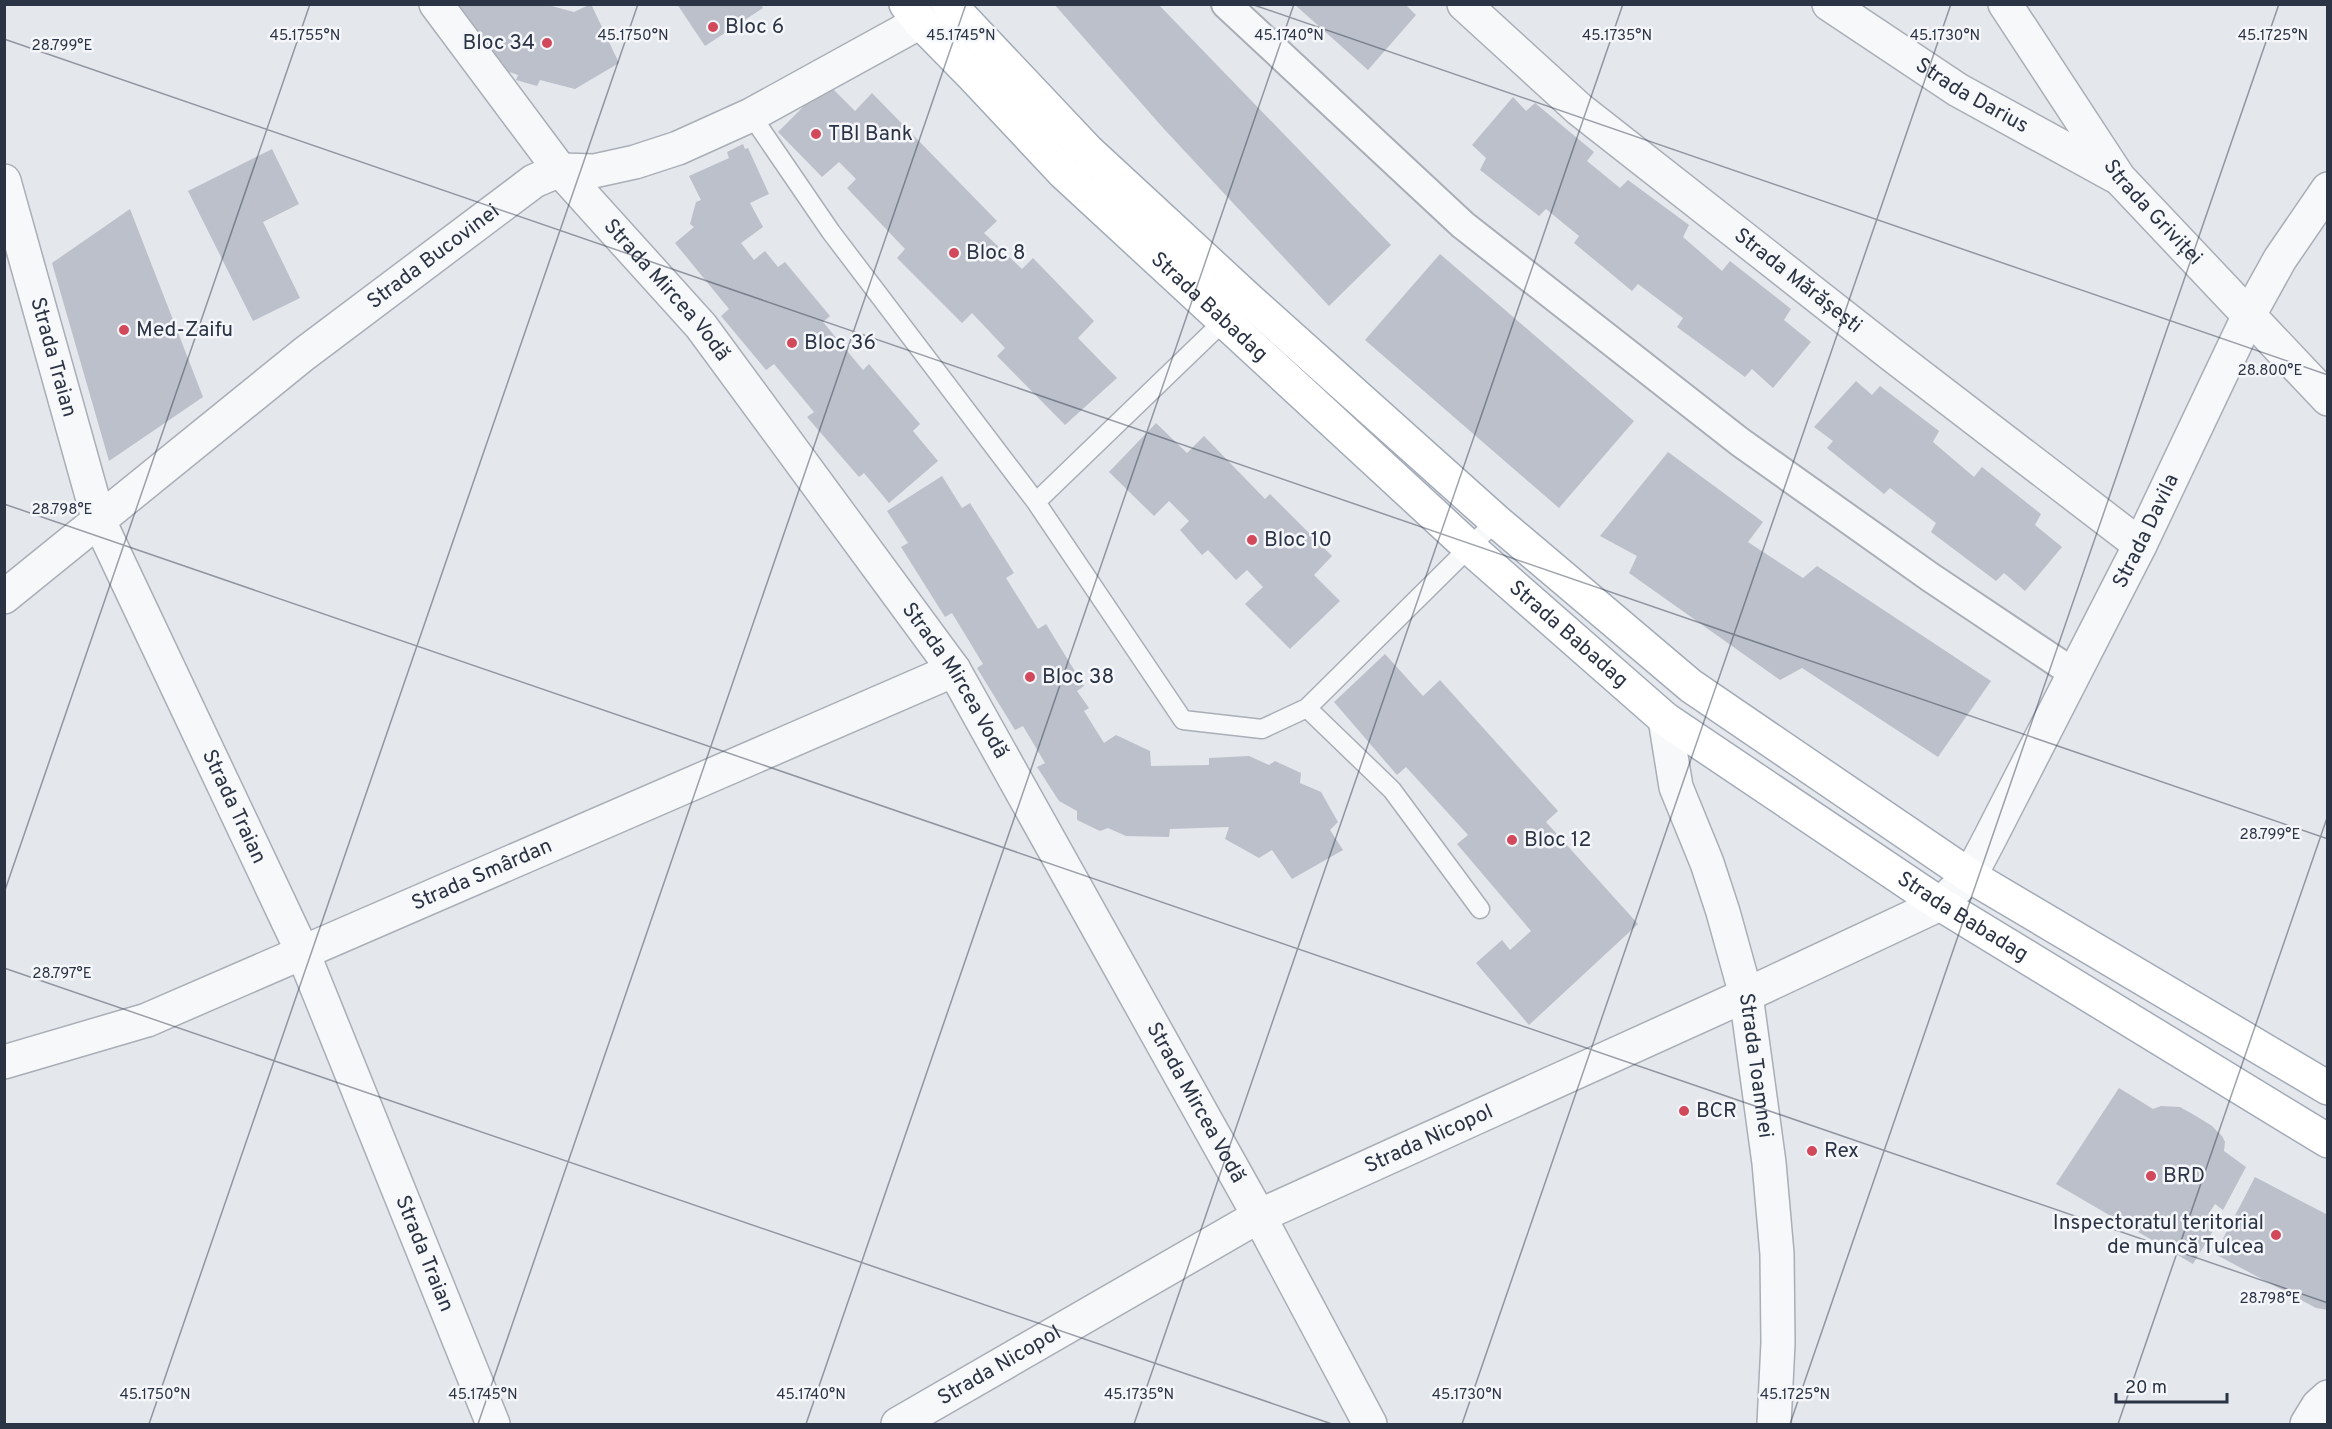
<svg xmlns="http://www.w3.org/2000/svg" width="2332" height="1429" font-family="Overpass,sans-serif">
<style>
.building{fill:#bbc0ca}
.lines{fill:none;stroke-linecap:round;stroke-linejoin:round}
.service-casing{stroke:#a9aeb7;stroke-width:21}
.pedestrian-casing{stroke:#a9aeb7;stroke-width:32}
.minor-casing{stroke:#a9aeb7;stroke-width:36}
.primary-casing{stroke:#a3abb8;stroke-width:36}
.service{stroke:#f7f8fa;stroke-width:18}
.pedestrian{stroke:#f7f8fa;stroke-width:28}
.minor{stroke:#f7f8fa;stroke-width:33}
.primary{stroke:#fff;stroke-width:33}
.ticks{fill:none;stroke:#2b3445;stroke-width:1.5;stroke-opacity:0.45}
.poi-dot{fill:#d1495b;stroke:#f4f6f9;stroke-width:2}
.labels{text-anchor:middle;dominant-baseline:central;stroke-width:5;stroke-linejoin:round;paint-order:stroke}
.poi-label{font-size:21px;fill:#2b3445;stroke:#f4f6f9;text-anchor:start}
.street-label{font-size:21px;fill:#2b3445;stroke:#f4f6f9}
.ticks-label{font-size:15px;text-anchor:middle;fill:#2b3445;stroke:#f4f6f9;stroke-width:5;stroke-linejoin:round;paint-order:stroke}
</style>
<rect width="100%" height="100%" fill="#e4e7ec"/>
<path class="building" d="M 445,4 L 544,4 L 574,12 L 591,4 L 619,63 L 575,89 L 540,80 L 537,86 L 516,80 L 518,75 L 504,70 Z
M 677,4 L 760,4 L 763,8 L 705,46 Z
M 1054,4 L 1158,4 L 1391,245 L 1329,306 L 1164,129 Z
M 1294,4 L 1405,4 L 1416,15 L 1368,70 Z
M 827,83 L 855,111 L 872,93 L 997,221 L 984,233 L 1022,269 L 1033,258 L 1094,321 L 1078,338 L 1117,378 L 1065,425 L 997,356 L 1005,348 L 972,313 L 962,323 L 897,258 L 905,249 L 847,188 L 856,179 L 839,162 L 822,177 L 778,132 Z
M 1513,97 L 1526,111 L 1535,103 L 1594,152 L 1587,161 L 1620,188 L 1628,180 L 1689,225 L 1683,237 L 1722,271 L 1730,261 L 1791,309 L 1784,320 L 1811,342 L 1773,388 L 1752,369 L 1745,377 L 1677,327 L 1683,318 L 1638,284 L 1632,291 L 1574,243 L 1579,236 L 1546,209 L 1539,216 L 1480,170 L 1486,158 L 1472,145 Z
M 743,144 L 745,149 L 748,148 L 769,194 L 750,203 L 763,227 L 741,243 L 754,260 L 765,251 L 778,267 L 785,262 L 830,316 L 823,322 L 863,370 L 869,364 L 920,424 L 913,431 L 938,461 L 889,503 L 864,473 L 859,477 L 807,417 L 814,412 L 774,364 L 766,370 L 721,316 L 729,309 L 675,243 L 694,227 L 690,224 L 696,202 L 701,200 L 689,176 L 729,158 L 727,152 Z
M 272,149 L 299,204 L 263,222 L 300,298 L 253,321 L 188,191 Z
M 130,209 L 203,397 L 109,461 L 52,263 Z
M 1440,254 L 1634,421 L 1559,508 L 1365,340 Z
M 1856,381 L 1872,395 L 1880,386 L 1939,431 L 1933,442 L 1974,477 L 1982,467 L 2041,514 L 2035,525 L 2062,547 L 2025,591 L 2004,573 L 1996,581 L 1931,532 L 1936,523 L 1890,488 L 1884,494 L 1827,448 L 1833,441 L 1814,427 Z
M 1156,423 L 1187,453 L 1204,436 L 1265,499 L 1270,494 L 1332,556 L 1314,575 L 1340,601 L 1290,649 L 1245,604 L 1263,587 L 1247,570 L 1236,580 L 1208,550 L 1202,555 L 1180,530 L 1189,521 L 1169,501 L 1154,516 L 1109,472 Z
M 1668,452 L 1763,522 L 1748,542 L 1803,578 L 1817,566 L 1991,681 L 1938,757 L 1802,668 L 1780,680 L 1629,573 L 1637,556 L 1600,536 Z
M 942,476 L 962,508 L 970,503 L 1014,573 L 1006,578 L 1038,629 L 1046,624 L 1084,686 L 1077,691 L 1089,708 L 1084,711 L 1104,743 L 1116,735 L 1150,751 L 1151,766 L 1209,765 L 1209,758 L 1249,756 L 1269,765 L 1275,761 L 1301,773 L 1300,783 L 1321,792 L 1338,822 L 1330,830 L 1343,850 L 1292,879 L 1272,850 L 1259,858 L 1225,839 L 1229,827 L 1170,829 L 1169,837 L 1126,836 L 1108,828 L 1100,831 L 1077,820 L 1077,811 L 1059,801 L 1037,767 L 1045,763 L 1023,726 L 1015,730 L 977,668 L 983,664 L 952,613 L 945,617 L 901,547 L 908,543 L 887,511 Z
M 1385,654 L 1423,696 L 1440,680 L 1558,811 L 1546,822 L 1638,924 L 1529,1025 L 1476,963 L 1502,940 L 1510,950 L 1531,931 L 1457,844 L 1468,835 L 1406,767 L 1397,775 L 1334,702 Z
M 2119,1088 L 2153,1109 L 2161,1106 L 2180,1107 L 2196,1116 L 2212,1126 L 2222,1136 L 2225,1142 L 2224,1151 L 2246,1167 L 2223,1210 L 2215,1204 L 2209,1213 L 2219,1221 L 2193,1264 L 2056,1184 Z
M 2255,1177 L 2328,1215 L 2328,1310 L 2316,1308 L 2215,1254 Z"/>
<g class="lines">
<defs>
<path id="service" d="M 751,115 L 831,232 L 1036,502 L 1183,720 L 1262,729 L 1307,708 L 1496,521
M 1036,502 L 1229,316
M 1307,708 L 1392,790 L 1480,909"/>
<path id="pedestrian" d="M 1226,4 L 1463,225 L 1740,442 L 1930,577 L 2075,674"/>
<g id="minor">
<path id="s1" d="M 436,4 L 560,170 L 701,326 L 954,670 L 1259,1216 L 1370,1424"/>
<path id="s2" d="M 1464,4 L 1579,109 L 1891,354 L 2140,545"/>
<path id="s3" d="M 1829,4 L 1958,90 L 2115,176"/>
<path id="s4" d="M 2005,4 L 2119,178 L 2328,399"/>
<path id="s5" d="M 4,181 L 99,521 L 303,953 L 493,1424"/>
<path id="s6" d="M 4,597 L 304,354 L 534,181 L 560,170 L 594,171 L 635,162 L 678,148 L 751,115 L 920,22 L 946,11"/>
<path id="s7" d="M 1665,719 L 1676,787 L 1707,863 L 1723,912 L 1746,995 L 1769,1163 L 1777,1254 L 1778,1343 L 1774,1424"/>
<path id="s8" d="M 4,1062 L 147,1020 L 954,670"/>
<path id="s9" d="M 898,1424 L 1259,1216 L 1746,995 L 1940,904 L 1970,876 L 1991,836 L 2140,545 L 2249,315 L 2280,259 L 2328,189"/>
<path d="M 2307,1424 L 2318,1406 L 2328,1397"/>
</g>
<g id="primary">
<path id="s10" d="M 906,4 L 920,22 L 973,76 L 1064,173 L 1470,548 L 1665,719 L 1940,904 L 2328,1141"/>
<path d="M 949,4 L 1088,151 L 1247,298 L 1496,521 L 1691,686 L 1970,876 L 2328,1088"/>
</g>
</defs>
<use href="#service" class="service-casing"/>
<use href="#pedestrian" class="pedestrian-casing"/>
<use href="#minor" class="minor-casing"/>
<use href="#primary" class="primary-casing"/>
<use href="#service" class="service"/>
<use href="#pedestrian" class="pedestrian"/>
<use href="#minor" class="minor"/>
<use href="#primary" class="primary"/>
</g>
<path class="ticks" d="M 1251,4 L 2328,375M 4,39 L 2328,839M 4,504 L 2328,1303M 4,893 L 310,4M 4,968 L 1332,1424M 149,1424 L 638,4M 478,1424 L 966,4M 806,1424 L 1294,4M 1134,1424 L 1623,4M 1462,1424 L 1951,4M 1790,1424 L 2279,4M 2118,1424 L 2328,815"/>
<g class="poi-dot">
<circle cx="713" cy="27" r="6"/>
<circle cx="547" cy="43" r="6"/>
<circle cx="816" cy="134" r="6"/>
<circle cx="954" cy="253" r="6"/>
<circle cx="124" cy="330" r="6"/>
<circle cx="792" cy="343" r="6"/>
<circle cx="1252" cy="540" r="6"/>
<circle cx="1030" cy="677" r="6"/>
<circle cx="1512" cy="840" r="6"/>
<circle cx="1684" cy="1111" r="6"/>
<circle cx="1812" cy="1151" r="6"/>
<circle cx="2151" cy="1176" r="6"/>
<circle cx="2276" cy="1235" r="6"/>
</g>
<g class="labels">
<g class="poi-label">
<text x="725" y="27">Bloc 6</text>
<text x="535" y="43" text-anchor="end">Bloc 34</text>
<text x="828" y="134">TBI Bank</text>
<text x="966" y="253">Bloc 8</text>
<text x="136" y="330">Med-Zaifu</text>
<text x="804" y="343">Bloc 36</text>
<text x="1264" y="540">Bloc 10</text>
<text x="1042" y="677">Bloc 38</text>
<text x="1524" y="840">Bloc 12</text>
<text x="1696" y="1111">BCR</text>
<text x="1824" y="1151">Rex</text>
<text x="2163" y="1176">BRD</text>
<text x="2264" y="1223" text-anchor="end">Inspectoratul teritorial<tspan x="2264" dy="24">de muncă Tulcea</tspan></text>
</g>
<g class="street-label">
<text stroke="none"><textPath href="#s3" startOffset="170">Strada Darius</textPath></text>
<text stroke="none"><textPath href="#s4" startOffset="256">Strada Griviței</textPath></text>
<text stroke="none"><textPath href="#s6" startOffset="548">Strada Bucovinei</textPath></text>
<text stroke="none"><textPath href="#s2" startOffset="434">Strada Mărășești</textPath></text>
<text stroke="none"><textPath href="#s1" startOffset="368">Strada Mircea Vodă</textPath></text>
<text stroke="none"><textPath href="#s10" startOffset="429">Strada Babadag</textPath></text>
<text stroke="none"><textPath href="#s5" startOffset="183">Strada Traian</textPath></text>
<text stroke="none"><textPath href="#s9" startOffset="1594">Strada Davila</textPath></text>
<text stroke="none"><textPath href="#s10" startOffset="915">Strada Babadag</textPath></text>
<text stroke="none"><textPath href="#s1" startOffset="854">Strada Mircea Vodă</textPath></text>
<text stroke="none"><textPath href="#s5" startOffset="669">Strada Traian</textPath></text>
<text stroke="none"><textPath href="#s8" startOffset="514">Strada Smârdan</textPath></text>
<text stroke="none"><textPath href="#s10" startOffset="1401">Strada Babadag</textPath></text>
<text stroke="none"><textPath href="#s7" startOffset="360">Strada Toamnei</textPath></text>
<text stroke="none"><textPath href="#s1" startOffset="1340">Strada Mircea Vodă</textPath></text>
<text stroke="none"><textPath href="#s9" startOffset="603">Strada Nicopol</textPath></text>
<text stroke="none"><textPath href="#s5" startOffset="1155">Strada Traian</textPath></text>
<text stroke="none"><textPath href="#s9" startOffset="117">Strada Nicopol</textPath></text>
</g>
</g>
<g class="ticks-label">
<text x="305" y="40">45.1755°N</text>
<text x="633" y="40">45.1750°N</text>
<text x="961" y="40">45.1745°N</text>
<text x="1289" y="40">45.1740°N</text>
<text x="1617" y="40">45.1735°N</text>
<text x="1945" y="40">45.1730°N</text>
<text x="2273" y="40">45.1725°N</text>
<text x="62" y="50">28.799°E</text>
<text x="2270" y="375">28.800°E</text>
<text x="62" y="514">28.798°E</text>
<text x="2270" y="839">28.799°E</text>
<text x="62" y="978">28.797°E</text>
<text x="2270" y="1303">28.798°E</text>
<text x="155" y="1399">45.1750°N</text>
<text x="483" y="1399">45.1745°N</text>
<text x="811" y="1399">45.1740°N</text>
<text x="1139" y="1399">45.1735°N</text>
<text x="1467" y="1399">45.1730°N</text>
<text x="1795" y="1399">45.1725°N</text>
</g>
<rect width="2332" height="1429" fill="none" stroke="#2b3445" stroke-width="12"/>
<path d="M2116 1393v9h111v-9" fill="none" stroke="#2b3445" stroke-width="3"/>
<text x="2125" y="1393" font-size="18" fill="#2b3445" stroke="#f4f6f9" stroke-width="4.5" paint-order="stroke">20 m</text>
</svg>
